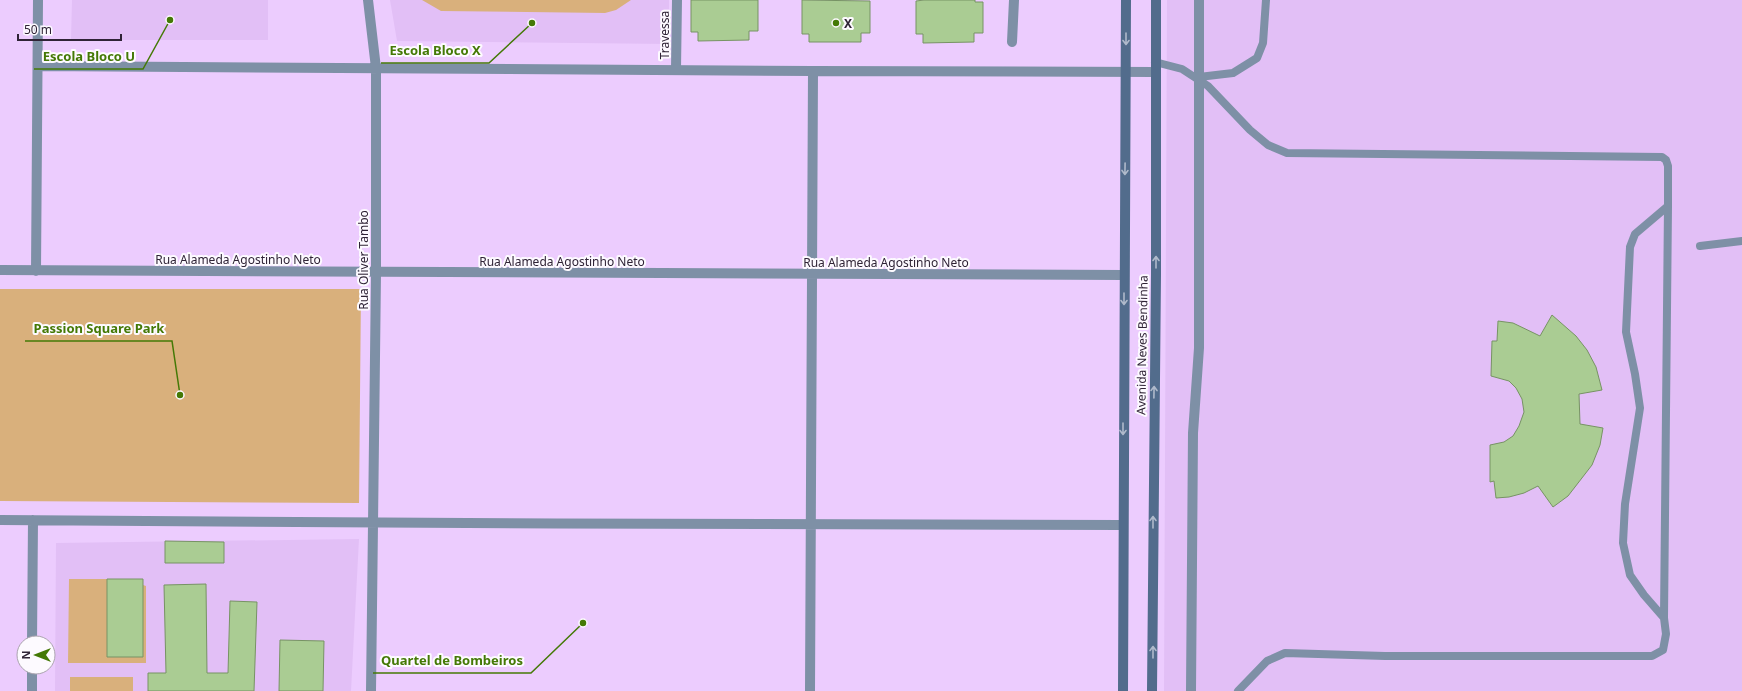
<svg xmlns="http://www.w3.org/2000/svg" width="1742" height="691" font-family="'Noto Sans',sans-serif">
<style>
.built{fill:#e2bff6}
.green{fill:#d9b07c}
.building{fill:#aacc93;stroke:#779364}
.lines{fill:none;stroke-linecap:round;stroke-linejoin:round}
.lane{stroke:#7e90a6;stroke-width:8}
.street{stroke:#7e90a6;stroke-width:10}
.secondary{stroke:#526c8c;stroke-width:10}
.oneway{stroke:#b0bacb}
.poi-dot{fill:#447906;stroke:#fdfaff;stroke-width:1.5}
.labels{text-anchor:middle;dominant-baseline:central;stroke-width:4;stroke-linejoin:round;paint-order:stroke}
.poi-label{font-size:12px;font-weight:bold;fill:#2f2336;stroke:#fdfaff;text-anchor:start}
.street-label{font-size:12px;fill:#2f2336;stroke:#fdfaff}
.leader{fill:none;stroke:#447906;stroke-width:1.5}
.callout-dot{fill:#447906;stroke:#fdfaff;stroke-width:1.5}
.callout-label{font-size:13px;text-anchor:middle;font-weight:bold;fill:#447906;stroke:#fdfaff;stroke-width:4;stroke-linejoin:round;paint-order:stroke}
</style>
<rect width="100%" height="100%" fill="#ecccfe"/>
<path class="built" d="M 72,0 L 268,0 L 268,40 L 71,40 Z
M 390,0 L 669,0 L 669,44 L 397,41 Z
M 1167,0 L 1742,0 L 1742,691 L 1164,691 Z
M 359,539 L 351,691 L 55,691 L 56,543 Z"/>
<path class="green" d="M 422,0 L 631,0 L 616,10 L 605,13 L 441,11 Z
M 0,289 L 361,289 L 359,503 L 0,501 Z
M 69,579 L 143,579 L 143,585 L 146,586 L 146,663 L 68,663 Z
M 70,677 L 133,677 L 133,691 L 70,691 Z"/>
<path class="building" d="M 691,0 L 758,0 L 758,31 L 749,31 L 749,40 L 698,41 L 698,32 L 691,32 Z
M 802,0 L 870,1 L 870,33 L 861,33 L 861,42 L 809,42 L 809,34 L 802,34 Z
M 924,0 L 975,0 L 975,2 L 983,2 L 983,33 L 974,33 L 974,42 L 923,43 L 923,34 L 916,34 L 916,1 Z
M 1552,315 L 1576,336 L 1587,350 L 1596,367 L 1602,390 L 1579,394 L 1580,424 L 1603,428 L 1600,445 L 1592,465 L 1568,496 L 1553,507 L 1538,486 L 1524,493 L 1509,497 L 1496,498 L 1494,481 L 1490,482 L 1490,445 L 1504,442 L 1513,436 L 1519,426 L 1524,412 L 1522,399 L 1516,388 L 1509,381 L 1491,376 L 1492,341 L 1497,341 L 1498,321 L 1513,323 L 1540,336 Z
M 165,541 L 224,542 L 224,563 L 165,563 Z
M 107,579 L 143,579 L 143,657 L 107,657 Z
M 206,584 L 207,673 L 228,673 L 230,601 L 257,602 L 254,691 L 148,691 L 148,673 L 166,673 L 164,585 Z
M 280,640 L 324,641 L 323,691 L 279,691 Z"/>
<g class="lines">
<path class="lane" d="M 1155,62 L 1182,69 L 1208,86 L 1250,130 L 1268,145 L 1287,153 L 1662,157 L 1666,160 L 1668,166 L 1668,206 L 1635,234 L 1630,247 L 1626,332 L 1635,374 L 1640,408 L 1625,504 L 1623,543 L 1630,575 L 1644,595 L 1664,618 L 1666,634 L 1663,650 L 1652,656 L 1385,656 L 1285,653 L 1267,661 L 1238,691
M 1199,77 L 1233,73 L 1257,58 L 1263,43 L 1266,0
M 1700,246 L 1742,241
M 1664,618 L 1668,206"/>
<path class="street" d="M 368,0 L 376,68 L 376,273 L 371,691
M 1012,42 L 1014,0
M 38,66 L 813,71 L 1155,72
M 676,69 L 677,0
M 0,270 L 1124,275
M 36,271 L 38,0
M 0,520 C 374,522 749,526 1123,525
M 32,643 L 33,520
M 32,691 L 32,667
M 810,691 L 813,71
M 1191,691 L 1193,433 L 1199,348 L 1199,0"/>
<path class="secondary" d="M 1123,691 L 1126,0
M 1152,691 L 1156,275 L 1156,0"/>
</g>
<defs><path id="oneway-shaft" d="M-6 0H5M1.5-3L5.5 0L1.5 3" fill="none" stroke-width="1.6" stroke-linecap="round" stroke-linejoin="round"/></defs>
<g class="oneway">
<use href="#oneway-shaft" transform="translate(1126 39) rotate(90)"/>
<use href="#oneway-shaft" transform="translate(1125 169) rotate(91)"/>
<use href="#oneway-shaft" transform="translate(1156 262) rotate(-90)"/>
<use href="#oneway-shaft" transform="translate(1124 299) rotate(90)"/>
<use href="#oneway-shaft" transform="translate(1154 392) rotate(-89)"/>
<use href="#oneway-shaft" transform="translate(1123 429) rotate(90)"/>
<use href="#oneway-shaft" transform="translate(1153 522) rotate(-90)"/>
<use href="#oneway-shaft" transform="translate(1153 652) rotate(-90)"/>
</g>
<circle class="poi-dot" cx="836" cy="23" r="4"/>
<g class="labels">
<g class="poi-label">
<text x="844" y="23">X</text>
</g>
<g class="street-label">
<text transform="translate(664 35) rotate(-90)">Travessa</text>
<text x="238" y="259">Rua Alameda Agostinho Neto</text>
<text transform="translate(363 260) rotate(-90)">Rua Oliver Tambo</text>
<text x="562" y="261">Rua Alameda Agostinho Neto</text>
<text x="886" y="262">Rua Alameda Agostinho Neto</text>
<text transform="translate(1142 345) rotate(-89)">Avenida Neves Bendinha</text>
</g>
</g>
<path class="leader" d="M532 23L489 63H381M170 20L143 69H34M180 395L172 341H25M583 623L531 673H373"/>
<g class="callout-dot">
<circle cx="532" cy="23" r="4"/>
<circle cx="170" cy="20" r="4"/>
<circle cx="180" cy="395" r="4"/>
<circle cx="583" cy="623" r="4"/>
</g>
<g class="callout-label">
<text x="435" y="55">Escola Bloco X</text>
<text x="89" y="61">Escola Bloco U</text>
<text x="99" y="333">Passion Square Park</text>
<text x="452" y="665">Quartel de Bombeiros</text>
</g>
<g transform="translate(36 655) rotate(270)"><circle r="19" fill="#fdfaff" stroke="#aba4af"/>
<path d="M0-3L7 15L0 10L-7 15Z" fill="#447906"/>
<text y="-6" font-size="11" font-weight="bold" text-anchor="middle" fill="#2f2336">N</text>
</g>
<path d="M18 34v6h103v-6" fill="none" stroke="#2f2336" stroke-width="2"/>
<text x="24" y="34" font-size="12" fill="#2f2336" stroke="#fdfaff" stroke-width="3" paint-order="stroke">50 m</text>
</svg>
